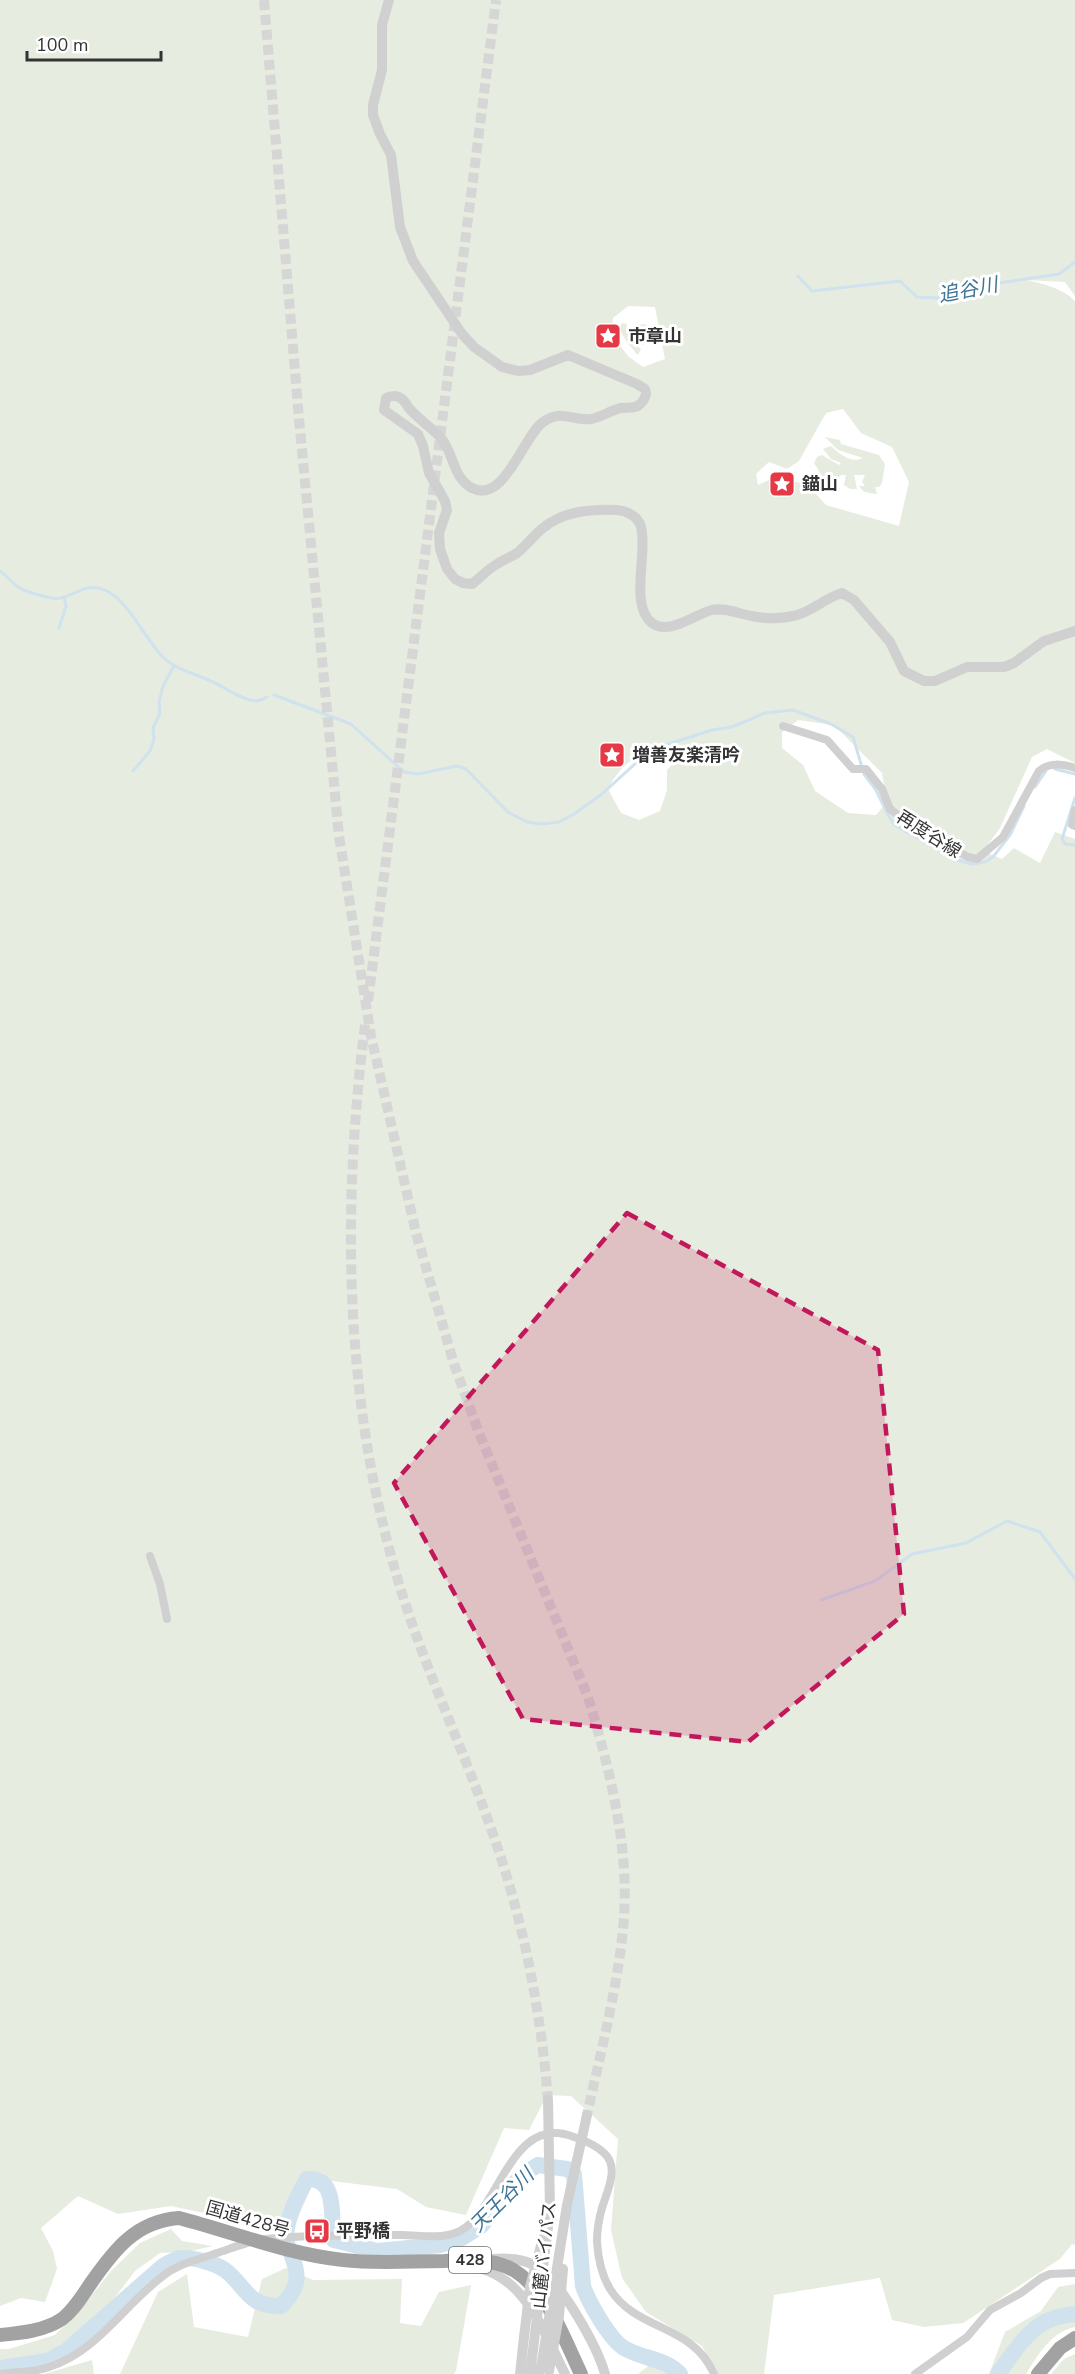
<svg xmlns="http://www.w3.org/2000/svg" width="1075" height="2374" font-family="'Nunito Sans','Noto Sans JP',sans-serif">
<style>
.green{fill:#e6ecdf;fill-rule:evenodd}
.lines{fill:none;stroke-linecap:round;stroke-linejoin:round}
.stream{stroke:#cfe2ee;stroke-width:3}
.river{stroke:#cfe2ee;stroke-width:16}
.tertiary-tunnel{stroke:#d6d6d6;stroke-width:10;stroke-dasharray:10 5;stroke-linecap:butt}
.minor{stroke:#d0d0d0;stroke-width:8}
.tertiary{stroke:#d0d0d0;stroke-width:10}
.trunk{stroke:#a2a2a2;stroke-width:14}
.tertiary-bridge{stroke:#d0d0d0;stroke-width:10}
.marked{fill:#c2185b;fill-opacity:0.2;stroke:#c2185b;stroke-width:4.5;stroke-dasharray:12 8;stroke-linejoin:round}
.labels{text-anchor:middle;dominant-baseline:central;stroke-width:6;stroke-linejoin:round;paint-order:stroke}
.shield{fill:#fff;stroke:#707070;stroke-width:1.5}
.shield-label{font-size:16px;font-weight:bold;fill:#333}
.poi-label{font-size:18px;font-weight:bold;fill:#333;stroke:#fff;text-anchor:start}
.street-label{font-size:18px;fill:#333;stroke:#fff}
.water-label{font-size:20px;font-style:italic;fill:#3f7597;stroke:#fff}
</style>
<rect width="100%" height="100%" fill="#fff"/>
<path class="green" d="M 0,0 L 1075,0 L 1075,296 L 1065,282 L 1027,280 C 1044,284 1062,288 1075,301 L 1075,763 L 1047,749 L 1032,757 L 1000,828 L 983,851 L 1002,859 L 1014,848 L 1040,863 L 1055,832 L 1075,839 L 1075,2245 L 1072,2244 L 1060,2259 L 963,2323 L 924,2327 L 892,2320 L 880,2278 L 774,2295 L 764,2374 L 717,2374 L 702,2346 L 646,2312 L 622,2278 L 611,2230 L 618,2139 L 571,2096 L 547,2095 L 529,2130 L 504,2128 L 466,2215 L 426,2207 L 397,2189 L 315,2179 L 294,2226 L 255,2224 L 171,2206 L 118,2214 L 78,2196 L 41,2228 L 53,2251 L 57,2269 L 45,2302 L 21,2298 L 0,2306 ZM 628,306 L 655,307 L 665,359 L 643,367 L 629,357 L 612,336 L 613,318 ZM 843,409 L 861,433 L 892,447 L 909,482 L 899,526 L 826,505 L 807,484 L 773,478 L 758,485 L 756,474 L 769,462 L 787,469 L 799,461 L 826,413 ZM 798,720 L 834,725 L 882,773 L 887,802 L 876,815 L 848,813 L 815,791 L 803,765 L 782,748 L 782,732 ZM 665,747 L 678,758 L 667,770 L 667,790 L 660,811 L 639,820 L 621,813 L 608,789 C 620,765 639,750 665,747 Z
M 622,323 L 627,324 L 626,332 L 638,324 L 650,325 L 648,331 L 637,333 L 634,337 L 639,339 L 648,332 L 653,335 L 646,344 L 636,345 L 641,349 L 638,355 C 631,348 623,337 619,328 Z
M 825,437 L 840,440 L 841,444 L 879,455 L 885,464 L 882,483 L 879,487 L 875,487 L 877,494 L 864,492 L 859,486 L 865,486 L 862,482 L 865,475 L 854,475 L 857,489 L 850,489 L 844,485 L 846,475 L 841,475 L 832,485 L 816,478 L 819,471 L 814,463 L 817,457 L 822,455 L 839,465 L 841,463 L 831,459 L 823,449 L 831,446 C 840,454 850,464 863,458 L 838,450 Z
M 171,2229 L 182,2241 L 213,2246 L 186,2252 L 160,2253 L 135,2271 L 94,2325 L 56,2360 L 0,2365 L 0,2349 L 9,2349 L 55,2335 L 80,2310 L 111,2271 L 140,2243 Z
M 286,2268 L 313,2280 L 402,2279 L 400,2323 L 421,2326 L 439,2292 L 471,2285 L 456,2371 L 454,2374 L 120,2374 L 158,2292 L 187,2274 L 194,2327 L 248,2337 L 262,2279 Z
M 1075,2284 L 1075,2327 C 1052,2331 1037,2356 1026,2374 L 989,2374 L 1005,2332 L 1041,2311 L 1058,2287 Z
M 1075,2354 L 1075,2374 L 1051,2374 L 1064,2359 Z
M 92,2360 L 94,2374 L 44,2374 Z
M 656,2360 L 684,2367 L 688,2374 L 638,2374 Z"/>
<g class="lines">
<path class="stream" d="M 798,276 L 812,291 L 900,281 L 917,297 L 937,298 L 986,285 L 1059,274 L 1075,262
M 0,571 C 7,576 10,581 17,586 C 24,592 42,596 51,598 C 72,603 86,573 116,597 C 134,613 145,637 161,655 C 176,671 195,673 213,682 C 227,688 239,699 255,701 C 260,701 263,699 267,697
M 59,628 L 66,606 L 64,597
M 274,695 L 351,724 L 404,772 L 418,774 L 457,766 L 466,769 L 508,812 L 527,822 L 541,824 L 559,822 L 574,814 L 602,794 L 636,763 L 656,748 L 712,730 L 732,727 L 765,713 L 793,710 L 831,724 L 853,737 L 864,774 L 876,790 L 888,815 L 896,826 L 957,860 L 972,864 L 985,862 L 993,857 L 1010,835 L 1024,806
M 1055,769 L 1075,774
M 133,771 L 150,751 L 154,739 L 153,728 L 160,713 L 159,702 L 163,686 L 174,666
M 1035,787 L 1046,771
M 1075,798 L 1062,839 L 1065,844 L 1075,845
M 821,1600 L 875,1581 L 912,1554 L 966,1543 L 1007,1521 L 1040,1532 L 1075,1579"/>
<path class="river" d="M 0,2368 L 47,2361 L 66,2351 L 163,2266 C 168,2263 175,2259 180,2258 C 193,2257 215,2263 225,2270 C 248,2288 246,2306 281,2306 C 300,2287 300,2275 290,2251 C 288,2246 286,2242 286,2237 C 287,2217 297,2196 307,2179 C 339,2177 330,2219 334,2240 L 377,2251 L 441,2245 L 462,2238 L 481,2226 L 514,2184 L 525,2173 L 538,2165 L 567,2169 L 574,2174 L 583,2286 C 588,2301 610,2340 624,2348 C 642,2359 665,2358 680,2374
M 998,2374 C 1011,2356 1026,2331 1047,2321 C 1055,2317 1066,2315 1075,2314"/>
<path class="tertiary-tunnel" d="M 264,0 L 299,419 L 339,836 L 371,1036 L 416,1233 L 454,1364 L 479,1433 L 588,1697 C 609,1767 629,1844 624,1917 C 619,1984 601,2050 587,2115
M 368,1001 L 496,0
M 365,1025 C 342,1207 344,1393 395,1570 C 421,1662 464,1749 495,1840 C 524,1924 541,2012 548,2100"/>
<path class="minor" d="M 783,726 L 827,740 L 853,769 L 866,769 L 882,789 L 890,809 L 909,824 L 968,857 L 977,859 L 1003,837 L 1039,771 C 1049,762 1062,764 1075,768
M 1075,810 L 1072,825 L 1075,826
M 150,1556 L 160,1584 L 167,1619
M 1,2374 C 17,2371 34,2373 49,2367 C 98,2351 124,2305 163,2276 C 179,2263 198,2260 217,2253 C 229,2249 242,2244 254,2241 C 266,2238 281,2238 293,2237 C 329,2235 365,2235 401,2235 C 418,2235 439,2239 455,2233 C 499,2219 508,2111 574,2137 C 585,2141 596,2145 604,2153 C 620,2167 607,2191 602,2208 C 599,2218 597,2231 597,2242 C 598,2257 602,2276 610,2289 C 637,2332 692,2323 714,2374
M 915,2374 L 967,2337 L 990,2310 L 1021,2293 L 1041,2278 L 1050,2274 L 1075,2273"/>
<path class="tertiary" d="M 389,0 L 382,25 L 382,70 L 373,105 L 373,115 L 380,134 L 391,155 L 400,227 L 413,261 L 462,334 L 474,347 L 502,367 L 518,371 L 530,370 L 568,355 L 637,384 L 645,389 L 646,394 C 645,399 643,402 639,405 C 634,409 628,407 621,408 C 611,410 602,417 591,419 C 572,422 564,408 543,422 C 524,435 504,505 472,488 C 452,477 454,453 441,438 C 431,427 418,419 408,407 C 406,403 403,399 399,397 C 394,395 390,396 386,398 L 384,410 L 418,434 L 423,446 L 429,473 L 445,501 L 447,510 L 439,533 L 440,549 L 447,569 L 455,579 L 463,583 L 472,584 C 480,578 488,569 497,564 C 503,560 511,557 517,553 C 526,546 534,535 543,528 C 563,511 591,509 617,510 C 627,511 638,516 641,527 C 648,553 629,605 652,623 C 669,636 695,614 712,610 C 725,607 739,614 752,616 C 766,619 779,619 793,616 C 811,613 824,598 842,593 L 854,600 L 890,642 L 904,671 L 924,681 L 935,681 L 967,667 L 1004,667 L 1014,663 L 1044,641 L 1075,631
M 492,2259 C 507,2258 523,2258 537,2267 C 562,2283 597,2346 605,2374
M 466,2266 C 523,2270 543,2330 565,2374
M 520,2374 L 524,2337
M 530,2374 L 533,2350
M 539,2374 L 542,2362"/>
<path class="trunk" d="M 0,2335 C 21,2333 44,2331 62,2319 C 74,2310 82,2296 91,2283 C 114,2250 136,2221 179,2218 C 233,2232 287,2254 343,2260 C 376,2264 410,2261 444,2261 C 467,2260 495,2258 515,2271 C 549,2293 564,2339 581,2374
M 1038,2374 L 1060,2348 L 1075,2338"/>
<path class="tertiary-bridge" d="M 524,2337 L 530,2287 L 543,2238
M 533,2350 L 550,2210 L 548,2100
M 542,2362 L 567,2205 L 587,2115
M 549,2371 L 559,2316 L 563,2269"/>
</g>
<path class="marked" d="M 627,1213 L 878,1350 L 904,1614 L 748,1742 L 523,1719 L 394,1483 Z"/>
<defs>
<symbol id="sight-square" viewBox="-11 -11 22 22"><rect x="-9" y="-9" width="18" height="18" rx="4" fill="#e63946" stroke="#fff"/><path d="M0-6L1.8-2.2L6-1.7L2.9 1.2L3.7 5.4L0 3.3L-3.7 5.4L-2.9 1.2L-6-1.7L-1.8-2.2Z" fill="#fff"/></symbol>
<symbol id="bus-square" viewBox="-11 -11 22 22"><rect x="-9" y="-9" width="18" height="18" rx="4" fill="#e63946" stroke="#fff"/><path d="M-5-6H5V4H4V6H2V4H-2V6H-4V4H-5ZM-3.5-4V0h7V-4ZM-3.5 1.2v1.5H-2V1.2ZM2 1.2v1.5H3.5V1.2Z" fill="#fff"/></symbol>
</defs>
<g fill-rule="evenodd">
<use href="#sight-square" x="593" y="321" width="30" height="30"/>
<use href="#sight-square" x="767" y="469" width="30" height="30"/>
<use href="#sight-square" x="597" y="740" width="30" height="30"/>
<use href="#bus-square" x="302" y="2216" width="30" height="30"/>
</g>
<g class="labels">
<rect class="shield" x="449" y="2247" width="42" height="26" rx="4.5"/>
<g class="shield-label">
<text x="470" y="2260">428</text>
</g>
<g class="poi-label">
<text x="628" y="336">市章山</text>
<text x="802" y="484">錨山</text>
<text x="632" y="755">増善友楽清吟</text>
<text x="336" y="2231">平野橋</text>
</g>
<g class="street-label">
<text transform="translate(929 834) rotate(32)">再度谷線</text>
<text transform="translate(248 2219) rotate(16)">国道428号</text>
<text transform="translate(544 2255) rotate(-84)">山麓バイパス</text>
</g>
<g class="water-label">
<text transform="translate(968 290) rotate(-11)">追谷川</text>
<text transform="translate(502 2200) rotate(-45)">天王谷川</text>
</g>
</g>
<path d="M27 51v9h134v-9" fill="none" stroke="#333333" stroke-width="3"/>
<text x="36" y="51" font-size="18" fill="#333333" stroke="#ffffff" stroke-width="4.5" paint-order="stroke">100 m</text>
</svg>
